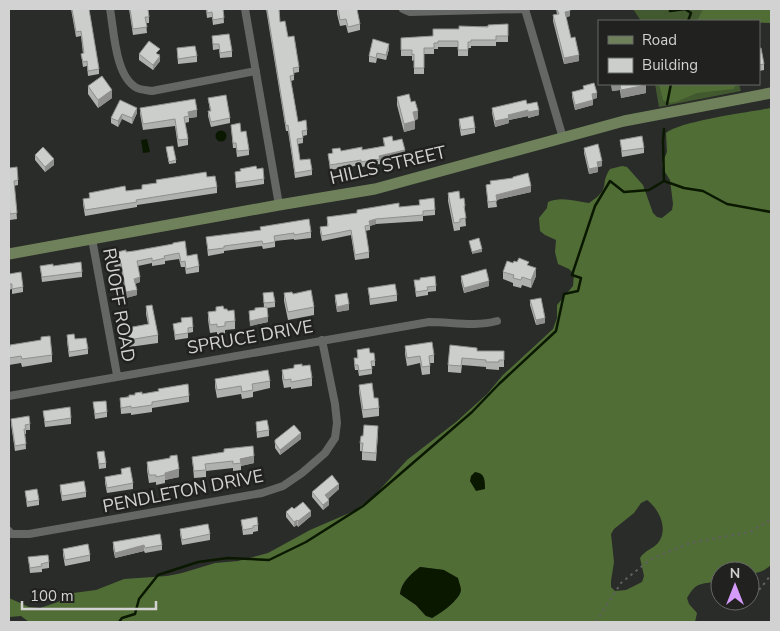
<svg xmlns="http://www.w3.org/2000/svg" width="780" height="631" font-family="'Nunito Sans',sans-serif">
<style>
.green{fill:#42582f}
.forest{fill:#516d36;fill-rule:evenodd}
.water{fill:#0a1800}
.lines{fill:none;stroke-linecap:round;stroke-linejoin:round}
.stream{stroke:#0a1800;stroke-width:2.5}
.path{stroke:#5f615f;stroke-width:2;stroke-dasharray:2.5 4;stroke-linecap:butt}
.street{stroke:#656764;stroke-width:8}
.secondary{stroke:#6f815b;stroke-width:11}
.wall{fill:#afb1af}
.shaded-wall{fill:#8f908e}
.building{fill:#cccecb;stroke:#8f908e}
.labels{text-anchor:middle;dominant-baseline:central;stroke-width:5;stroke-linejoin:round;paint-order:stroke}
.street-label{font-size:18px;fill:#d1d2d1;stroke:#212220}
</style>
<rect width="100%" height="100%" fill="#2a2c29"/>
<path class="green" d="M 633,9 L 725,9 L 728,21 L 641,21 Z
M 655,84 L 739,84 L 741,91 L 659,107 Z"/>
<path class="forest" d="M 703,9 L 771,9 L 771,23 L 697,21 Z
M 659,84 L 737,84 L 733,89 L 697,93 L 676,102 L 668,103 L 663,100 Z
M 771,108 L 771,565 C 764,571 759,573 750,574 L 750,571 L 720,571 L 720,580 C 702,586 698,579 687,598 L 689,604 L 697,613 L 695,622 L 29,622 L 21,616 L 9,617 L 9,598 L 29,607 L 40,608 L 58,602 L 73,593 L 96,590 L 124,579 L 167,576 L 182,573 L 215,563 L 238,561 L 268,553 L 310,530 L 354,511 L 374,496 L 407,460 L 456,422 L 487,394 L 503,375 L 553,329 L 557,318 L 557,305 L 573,286 L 574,274 L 569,269 L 558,264 L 555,252 L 556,240 L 545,235 L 540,231 L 539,218 L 547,208 L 548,202 C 560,196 576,201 589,203 C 612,188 599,185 610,169 L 622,166 L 627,167 L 643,185 L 653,213 L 657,217 L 662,218 L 672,210 L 673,204 L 670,180 L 663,169 L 662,164 L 667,152 L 666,133 C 680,121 749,112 771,108 ZM 647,500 C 659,509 669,529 658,543 C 653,549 645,550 640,558 L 644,576 L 642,582 L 626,590 L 615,591 L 611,587 L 611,581 L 614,562 L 611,534 L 614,529 L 634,513 L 641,503 ZM 420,567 L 444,570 L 426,616 L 416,605 L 400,594 C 401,582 411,574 420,567 Z"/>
<path class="water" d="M215.5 136a5.5 5.5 0 1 1 11 0a5.5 5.5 0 1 1-11 0Z
M 147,139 L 150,152 L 143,153 L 141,140 Z
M 475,472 C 485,473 485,480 485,489 L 476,491 L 470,481 L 471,476 Z
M 420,567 L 444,570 L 458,578 C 459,582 461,587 461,590 C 460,600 440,614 432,618 L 426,616 L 416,605 L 400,594 C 402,582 411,574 420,567 Z"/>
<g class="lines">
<path class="stream" d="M 670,9 L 670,11 L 685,9 L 691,13 L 688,21
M 667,104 L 671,84
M 664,181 L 663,141 L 664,129
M 119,622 L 122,618 L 135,614 L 139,599 L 158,575 L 198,562 L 228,558 L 269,560 L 306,542 L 363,506 L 472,412 L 499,384 L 556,331 L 564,294 L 578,291 L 581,278 L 572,275 L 595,206 L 610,181 L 624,192 L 649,190 L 664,181 L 684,188 L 703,191 L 727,204 L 771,212"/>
<path class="path" d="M 751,600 L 771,575
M 596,622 L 621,583 L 651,559 L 690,543 L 750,532 L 771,519"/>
<path class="street" d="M 110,9 C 114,30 115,77 137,88 C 141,90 147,90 152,91 L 256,71
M 245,9 L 279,205
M 403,9 L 410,12 L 524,9
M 525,9 L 563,138
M 92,239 L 117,375
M 9,396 L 429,322 C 452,322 475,327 497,321
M 9,531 L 11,534 L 29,534 L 262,493 L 283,486 L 302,473 L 325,453 L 335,438 L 337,423 L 335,404 L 322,340"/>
<path class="secondary" d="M 9,254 L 279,205 L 375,189 L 624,121 L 771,93"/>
</g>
<path class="wall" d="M 71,9 L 89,9 L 99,69 L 99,74 L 88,76 L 87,66 L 83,67 L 81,54 L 83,54 L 81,36 L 76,37 Z
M 129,9 L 143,9 L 149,17 L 149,23 L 146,23 L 147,33 L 133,35 Z
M 206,9 L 223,9 L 224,23 L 213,25 L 212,17 L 207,18 Z
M 266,9 L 279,9 L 280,22 L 288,37 L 299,67 L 299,72 L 294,73 L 294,80 L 291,81 L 298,122 L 307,130 L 307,135 L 303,136 L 303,143 L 298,144 L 300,160 L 312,170 L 312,175 L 295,178 L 292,157 L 288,131 L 286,131 Z
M 337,9 L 360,24 L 360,30 L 348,33 L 346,25 L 340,26 L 337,14 Z
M 556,9 L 570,9 L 570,16 L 566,17 L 571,38 L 579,61 L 564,64 L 553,21 L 553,15 L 557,14 Z
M 508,24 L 508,42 L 496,42 L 496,46 L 471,46 L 471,48 L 468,48 L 468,56 L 458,56 L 458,47 L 438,47 L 438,49 L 434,49 L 434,54 L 424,54 L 424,74 L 414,74 L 414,60 L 412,61 L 412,56 L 401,56 L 401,38 L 433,36 L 459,29 Z
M 212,36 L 232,51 L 232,57 L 220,58 L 219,49 L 213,50 Z
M 373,39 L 389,49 L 386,60 L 377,58 L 376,63 L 369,62 L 369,56 Z
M 177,48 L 197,56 L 197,62 L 178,64 Z
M 759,48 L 764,64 L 764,70 L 759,71 Z
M 139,54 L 160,54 L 159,55 L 160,61 L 153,70 L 139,60 Z
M 611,84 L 645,84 L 646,93 L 621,98 L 620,90 L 612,91 Z
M 88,86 L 112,98 L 98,108 L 88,94 Z
M 583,86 L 597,98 L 593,99 L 593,105 L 575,110 L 572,97 L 572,92 L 583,89 Z
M 397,97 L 411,102 L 418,119 L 415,120 L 415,129 L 404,132 L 397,105 Z
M 208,98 L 230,118 L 230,123 L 211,127 L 208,116 L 208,111 L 210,111 Z
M 527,104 L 539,115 L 528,118 L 528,116 L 509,120 L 509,123 L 495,127 L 492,113 L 492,108 Z
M 137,108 L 137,113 L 132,124 L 122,119 L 118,127 L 111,123 L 111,118 Z
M 140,108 L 197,117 L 189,118 L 189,122 L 185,123 L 188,139 L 188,145 L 178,147 L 175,126 L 143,130 L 140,114 Z
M 459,119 L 475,128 L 475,133 L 461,136 L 459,124 Z
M 231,125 L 241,132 L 249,150 L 249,155 L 237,157 L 236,148 L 233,148 Z
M 383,138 L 393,141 L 405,155 L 380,162 L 380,164 L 361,167 L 361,165 L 330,170 L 328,154 L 332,153 L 332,149 L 341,151 L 362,150 L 384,146 Z
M 620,140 L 644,148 L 644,153 L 622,157 Z
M 166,147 L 176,160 L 176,163 L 169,164 Z
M 584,148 L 602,166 L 598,167 L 598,172 L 589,174 L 584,153 Z
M 35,155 L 54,165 L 45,172 L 35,160 Z
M 9,168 L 18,180 L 18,185 L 14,186 L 17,219 L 10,220 L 9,210 Z
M 257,169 L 264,179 L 264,184 L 236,188 L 235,172 Z
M 207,177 L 217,187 L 217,193 L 137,205 L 137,207 L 85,216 L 83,204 L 83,199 L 89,198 L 89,193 L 126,191 L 142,189 L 142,185 L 156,183 L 156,180 Z
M 490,181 L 531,192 L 496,200 L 497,207 L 488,208 L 486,185 L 490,184 Z
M 448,193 L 460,199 L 465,206 L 465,214 L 466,226 L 460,227 L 460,230 L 454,231 L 448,201 Z
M 419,200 L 435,210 L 435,215 L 423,216 L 423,221 L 376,224 L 370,226 L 370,230 L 365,231 L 369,252 L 369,258 L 355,260 L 351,235 L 322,241 L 320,232 L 320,227 L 327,226 L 327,217 L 419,205 Z
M 311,232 L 311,238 L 294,240 L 294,239 L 275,241 L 275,247 L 263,249 L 262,246 L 224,251 L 224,253 L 208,256 L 206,237 Z
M 173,244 L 199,266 L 199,272 L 186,274 L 185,267 L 181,267 L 179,259 L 165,261 L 165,264 L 152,266 L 152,263 L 138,266 L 140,282 L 135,284 L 137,295 L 126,298 L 121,268 L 115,269 L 113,258 L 113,253 L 134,251 Z
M 513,263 L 529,266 L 536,276 L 531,288 L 522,285 L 521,288 L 513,286 L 513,283 L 503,279 L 503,272 Z
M 40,266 L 82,272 L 82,277 L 42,282 Z
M 9,274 L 23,287 L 23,292 L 12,294 L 12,289 L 9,290 Z
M 461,276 L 489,286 L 464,293 L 461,281 Z
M 414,280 L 420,280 L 436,286 L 436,291 L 428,292 L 428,295 L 416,297 Z
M 368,288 L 397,295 L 397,301 L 370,305 Z
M 263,293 L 275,302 L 275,307 L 267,308 L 268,322 L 250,326 L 249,311 L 255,310 L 264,307 Z
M 284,293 L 293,294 L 314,307 L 314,315 L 288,320 L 284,301 Z
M 335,295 L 349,310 L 337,312 L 335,300 Z
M 530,300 L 545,323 L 536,325 L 530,305 Z
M 146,306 L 158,335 L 158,343 L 129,347 L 127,335 L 127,328 L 148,324 L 146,314 Z
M 216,307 L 228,311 L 235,321 L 235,329 L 225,330 L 225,334 L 217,335 L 217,332 L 210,333 L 208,320 L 208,312 L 216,311 Z
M 181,318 L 193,327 L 193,332 L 188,333 L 188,338 L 175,340 L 173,324 L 181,322 Z
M 67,335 L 75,339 L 88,349 L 88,354 L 69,357 L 67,341 Z
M 41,337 L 52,355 L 52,362 L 22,367 L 21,363 L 9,365 L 9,347 L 41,340 Z
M 405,346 L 434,355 L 434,363 L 430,363 L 430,374 L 422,375 L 420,363 L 407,366 L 405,354 Z
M 357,350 L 370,353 L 375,361 L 375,366 L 372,366 L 372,374 L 359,376 L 358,370 L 355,370 L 354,363 L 354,358 L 357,358 Z
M 477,351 L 504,351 L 504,367 L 499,367 L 499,370 L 486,369 L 486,367 L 462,365 L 461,373 L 448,372 L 448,365 Z
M 294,365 L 302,366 L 312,378 L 312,386 L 291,389 L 291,387 L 284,388 L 282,378 L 282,370 L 294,368 Z
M 215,379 L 270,381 L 270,388 L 253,392 L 253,397 L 242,399 L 241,394 L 217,398 L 215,387 Z
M 359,385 L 374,398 L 379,408 L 379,416 L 363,418 L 359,392 Z
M 142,394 L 189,396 L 189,402 L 152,408 L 152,412 L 131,415 L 131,413 L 121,414 L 120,398 Z
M 93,402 L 107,412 L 107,417 L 95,419 Z
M 43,411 L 71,418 L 71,424 L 45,427 Z
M 11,419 L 30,424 L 30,430 L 26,430 L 26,434 L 25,434 L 26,449 L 15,451 L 11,424 Z
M 256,422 L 269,430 L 269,436 L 257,438 Z
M 378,434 L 376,461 L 362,460 L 362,451 L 360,451 L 360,443 L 363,436 Z
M 301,439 L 280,455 L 275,448 L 275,440 Z
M 97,452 L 106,463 L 106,468 L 99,469 Z
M 192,457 L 254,463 L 241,466 L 241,470 L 233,471 L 233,468 L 206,471 L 206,477 L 194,478 Z
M 147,462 L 179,477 L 165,480 L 165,483 L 156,485 L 156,482 L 149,483 L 147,470 Z
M 121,469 L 133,483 L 133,489 L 107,493 L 105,483 L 105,477 L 121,474 Z
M 60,485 L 86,492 L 86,497 L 62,501 L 60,490 Z
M 339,489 L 328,499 L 329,505 L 323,510 L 312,497 L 312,492 Z
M 25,491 L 39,500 L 39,505 L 27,507 Z
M 294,509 L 311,516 L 298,527 L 297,525 L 294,527 L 286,517 L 286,512 Z
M 241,520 L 258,525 L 258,531 L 253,532 L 253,534 L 243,535 Z
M 180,529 L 210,534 L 210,540 L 182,545 L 180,534 Z
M 113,542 L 162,545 L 162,550 L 145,553 L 144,551 L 115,558 L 113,548 Z
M 63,549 L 90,555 L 90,561 L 65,566 L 63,555 Z
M 28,557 L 49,562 L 49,568 L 42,569 L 42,572 L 30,573 Z"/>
<path class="shaded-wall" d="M 570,11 L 570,16 L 565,18 L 565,12 Z
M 389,44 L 389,49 L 386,60 L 386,55 Z
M 579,55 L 579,61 L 564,64 L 564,58 Z
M 160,56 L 160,61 L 153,70 L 153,65 Z
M 612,84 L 620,84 L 620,90 L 612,91 Z
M 646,85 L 646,93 L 621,98 L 621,90 Z
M 112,90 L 112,98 L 98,108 L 98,100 Z
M 597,93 L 597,98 L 592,99 L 592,94 Z
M 593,100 L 593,105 L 575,110 L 575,105 Z
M 137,108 L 137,113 L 132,124 L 132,118 Z
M 197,110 L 197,117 L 189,118 L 188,112 Z
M 528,110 L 528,116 L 509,120 L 509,123 L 495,127 L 495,121 L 508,115 Z
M 539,110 L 539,115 L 528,118 L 528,112 Z
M 418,111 L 418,119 L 413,120 L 413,112 Z
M 122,114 L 122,119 L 118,127 L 118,121 Z
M 415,121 L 415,129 L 404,132 L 404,124 Z
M 405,150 L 405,155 L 380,162 L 379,156 Z
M 54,159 L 54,165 L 45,172 L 45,167 Z
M 602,161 L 602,166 L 598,167 L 598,172 L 589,174 L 589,169 L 597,162 Z
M 531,186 L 531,192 L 496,200 L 496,195 Z
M 376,219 L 376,224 L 370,226 L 369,221 Z
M 482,249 L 482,252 L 472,254 L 472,252 Z
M 536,268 L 536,276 L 531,288 L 531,280 Z
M 140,277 L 140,282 L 134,284 L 134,279 Z
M 489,281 L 489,286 L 464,293 L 464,288 Z
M 137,290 L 137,295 L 126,298 L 126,292 Z
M 349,304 L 349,310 L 337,312 L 337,307 Z
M 268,317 L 268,322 L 250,326 L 250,321 Z
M 545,318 L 545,323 L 536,325 L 536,320 Z
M 301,433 L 301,439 L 280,455 L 280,450 Z
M 254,456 L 254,463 L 241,466 L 240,459 Z
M 179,469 L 179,477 L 165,480 L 165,473 Z
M 339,484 L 339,489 L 325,501 L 325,495 Z
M 329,500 L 329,505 L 323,510 L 323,505 Z
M 311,511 L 311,516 L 298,527 L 298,521 Z
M 297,520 L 297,525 L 294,527 L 294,522 Z
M 144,545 L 144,551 L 115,558 L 115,553 Z"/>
<path class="building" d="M 72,9 L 89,9 L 99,69 L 88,71 L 87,61 L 83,62 L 81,54 L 84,53 L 81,31 L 76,32 Z
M 130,9 L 148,9 L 149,17 L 145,17 L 147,27 L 133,29 Z
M 207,9 L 223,9 L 224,18 L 213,20 L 212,12 L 207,13 Z
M 267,9 L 279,9 L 280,22 L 285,21 L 288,37 L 294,36 L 299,67 L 293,68 L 294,75 L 290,76 L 298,122 L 306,120 L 307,130 L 302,131 L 303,138 L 297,139 L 300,160 L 310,159 L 312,170 L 295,173 L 292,152 L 288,125 L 286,126 Z
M 338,9 L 357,9 L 360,24 L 348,27 L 346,19 L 340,20 Z
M 557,9 L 570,9 L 570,11 L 565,12 L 571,38 L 575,37 L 579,55 L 564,58 L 553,15 L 559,14 Z
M 508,24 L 508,36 L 496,36 L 496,40 L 471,40 L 471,42 L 468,42 L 468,50 L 458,50 L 458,41 L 438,41 L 438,43 L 434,43 L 434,48 L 424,48 L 424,68 L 414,68 L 414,54 L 412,55 L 412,50 L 401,50 L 401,38 L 433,36 L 433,29 L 459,29 L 459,26 L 488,27 L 488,25 Z
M 229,34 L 232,51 L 220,53 L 219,44 L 213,44 L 212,36 Z
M 373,39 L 389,44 L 386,55 L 377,53 L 376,58 L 369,56 Z
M 149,41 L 160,49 L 156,53 L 160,56 L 153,65 L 139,54 Z
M 195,46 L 197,56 L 178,59 L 177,48 Z
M 759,48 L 761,48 L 764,64 L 759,65 Z
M 102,76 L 112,90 L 98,100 L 88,86 Z
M 594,83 L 597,93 L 592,94 L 593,100 L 575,105 L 572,92 L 584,89 L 583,86 Z
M 620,84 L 645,84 L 646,85 L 621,90 Z
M 409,94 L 411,102 L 415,101 L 418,111 L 413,112 L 415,121 L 404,124 L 397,97 Z
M 226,95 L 230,118 L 211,122 L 208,111 L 211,111 L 208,98 Z
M 195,99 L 197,110 L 188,112 L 189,116 L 184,117 L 188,139 L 178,140 L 175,119 L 143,124 L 140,108 Z
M 120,100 L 137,108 L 132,118 L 122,114 L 118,121 L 111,118 Z
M 526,100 L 527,104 L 537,102 L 539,110 L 528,112 L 528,110 L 508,115 L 509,118 L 495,121 L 492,108 Z
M 473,116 L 475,128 L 461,130 L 459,119 Z
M 240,123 L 241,132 L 246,131 L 249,150 L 237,151 L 236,143 L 233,143 L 231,125 Z
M 392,136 L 393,141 L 402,139 L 405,150 L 379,156 L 380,159 L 361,162 L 361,160 L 330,165 L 328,154 L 333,153 L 332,149 L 340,148 L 341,151 L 362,147 L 362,150 L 385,146 L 383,138 Z
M 642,136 L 644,148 L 622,151 L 620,140 Z
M 598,144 L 602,161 L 597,162 L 598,167 L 589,169 L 584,148 Z
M 173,146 L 176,160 L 169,162 L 166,147 Z
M 43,147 L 54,159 L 45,167 L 35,155 Z
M 256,166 L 257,169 L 263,168 L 264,179 L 236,183 L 235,172 L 241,171 L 240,169 Z
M 17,167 L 18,180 L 14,181 L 17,213 L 10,214 L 9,205 L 9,168 Z
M 206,172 L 207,177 L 215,176 L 217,187 L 136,200 L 137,202 L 85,210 L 83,199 L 90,198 L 89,193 L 125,186 L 126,191 L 142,189 L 142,185 L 157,183 L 156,180 Z
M 528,173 L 531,186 L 496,195 L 497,201 L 488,202 L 486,185 L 491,184 L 490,181 L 513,178 L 513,177 Z
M 459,191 L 460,199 L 464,198 L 465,206 L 464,206 L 466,218 L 460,219 L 460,222 L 454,223 L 448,193 Z
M 434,198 L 435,210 L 423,211 L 423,215 L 376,219 L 369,221 L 370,225 L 365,226 L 369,252 L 355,255 L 351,230 L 322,236 L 320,227 L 328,226 L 327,217 L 357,213 L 357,210 L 399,203 L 399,207 L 420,205 L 419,200 Z
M 309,219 L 311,232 L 294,235 L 294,233 L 274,236 L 275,242 L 263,244 L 262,241 L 224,246 L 224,248 L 208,250 L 206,237 L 261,230 L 260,227 Z
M 479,238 L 482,249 L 472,252 L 469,241 Z
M 185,241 L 187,256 L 197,254 L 199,266 L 186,269 L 185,261 L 181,262 L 179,253 L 164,256 L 165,258 L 152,261 L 152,258 L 137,261 L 140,277 L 134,279 L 137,290 L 126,292 L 121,263 L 115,264 L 113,253 L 126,250 L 126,252 L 134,251 L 173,244 L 173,243 Z
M 519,258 L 529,262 L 527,265 L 536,268 L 531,280 L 522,277 L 521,280 L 513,278 L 514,275 L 503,272 L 507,261 L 513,263 L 514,261 L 517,262 Z
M 81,262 L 82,272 L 42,277 L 40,266 L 53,264 L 53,266 Z
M 486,269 L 489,281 L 464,288 L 461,276 Z
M 21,272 L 23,287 L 12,289 L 12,284 L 9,284 L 9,274 Z
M 435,276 L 436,286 L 427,287 L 428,290 L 416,292 L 414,280 L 420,280 L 420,278 Z
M 395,284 L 397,295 L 370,299 L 368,288 Z
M 311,290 L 314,307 L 288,312 L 284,293 L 292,292 L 293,294 Z
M 273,292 L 275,302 L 264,303 L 263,293 Z
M 347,293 L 349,304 L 337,307 L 335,295 Z
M 541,298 L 545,318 L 536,320 L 530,300 Z
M 152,305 L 158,335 L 129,340 L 127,328 L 149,324 L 146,306 Z
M 223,306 L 224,309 L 227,309 L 228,311 L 234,310 L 235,321 L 225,322 L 225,326 L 217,327 L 217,324 L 210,325 L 208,312 L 216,311 L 216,307 Z
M 267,307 L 268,317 L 250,321 L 249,311 L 255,310 L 255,308 Z
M 192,317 L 193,327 L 188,328 L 188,333 L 175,335 L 173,324 L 182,322 L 181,318 Z
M 74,334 L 75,339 L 86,338 L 88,349 L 69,352 L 67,335 Z
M 50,336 L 52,355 L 22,359 L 21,356 L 9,358 L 9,347 L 10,347 L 10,345 L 41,340 L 41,337 Z
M 432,342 L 434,355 L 429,356 L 430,366 L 422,367 L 420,356 L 407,358 L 405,346 Z
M 450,345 L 477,348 L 477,351 L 504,351 L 504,360 L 499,360 L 499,362 L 486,362 L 486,360 L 462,358 L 461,366 L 448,365 Z
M 369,348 L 370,353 L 374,353 L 375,361 L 371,361 L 372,369 L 359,371 L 358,365 L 355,365 L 354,358 L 358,358 L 357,350 Z
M 302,364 L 302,366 L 310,365 L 312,378 L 291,382 L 291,379 L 284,380 L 282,370 L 294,368 L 294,365 Z
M 268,370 L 270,381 L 252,384 L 253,390 L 242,392 L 241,386 L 217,390 L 215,379 Z
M 372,383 L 374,398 L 378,398 L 379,408 L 363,410 L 359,385 Z
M 188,384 L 189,396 L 152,402 L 152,405 L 131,408 L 131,406 L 121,408 L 120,398 L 129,397 L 129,395 L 135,395 L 135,393 L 142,392 L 142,394 L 159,391 L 158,389 Z
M 106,401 L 107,412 L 95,414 L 93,402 Z
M 70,407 L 71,418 L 45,422 L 43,411 Z
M 29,416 L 30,424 L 25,425 L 26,429 L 24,429 L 26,444 L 15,446 L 11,419 Z
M 267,420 L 269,430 L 257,432 L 256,422 Z
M 294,425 L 301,433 L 280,450 L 275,443 L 275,440 Z
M 364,425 L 378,426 L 376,453 L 362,452 L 363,443 L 360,443 L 361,436 L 363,436 Z
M 253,446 L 254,456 L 240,459 L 241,463 L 233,464 L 233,461 L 205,464 L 206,470 L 194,471 L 192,457 L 224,452 L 224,449 Z
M 104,451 L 106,463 L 99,464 L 97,452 Z
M 177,455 L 179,469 L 165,473 L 165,475 L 156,477 L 156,475 L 149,475 L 147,462 L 170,458 L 170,456 Z
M 130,467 L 133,483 L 107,488 L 105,477 L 122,474 L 121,469 Z
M 332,475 L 339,484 L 325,495 L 329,500 L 323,505 L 312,492 Z
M 84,481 L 86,492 L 62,496 L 60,485 Z
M 37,489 L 39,500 L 27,502 L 25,491 Z
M 303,502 L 311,511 L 298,521 L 297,520 L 294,522 L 286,512 L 292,507 L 294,509 Z
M 257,517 L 258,525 L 253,526 L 253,528 L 243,530 L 241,520 Z
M 208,524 L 210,534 L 182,540 L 180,529 Z
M 160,534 L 162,545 L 145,548 L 144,545 L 115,553 L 113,542 Z
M 88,544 L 90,555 L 65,560 L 63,549 Z
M 48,555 L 49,562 L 41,564 L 42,566 L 30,568 L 28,557 Z"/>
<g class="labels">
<g class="street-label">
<text transform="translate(388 165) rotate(-13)">HILLS STREET</text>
<text transform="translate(119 305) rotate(80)">RUOFF ROAD</text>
<text transform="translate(250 337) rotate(-10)">SPRUCE DRIVE</text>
<text transform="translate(183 491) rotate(-11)">PENDLETON DRIVE</text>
</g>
</g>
<rect width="780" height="631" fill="none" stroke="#d1d2d1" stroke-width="20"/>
<rect x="598" y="20" width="162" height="65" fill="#212220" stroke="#676867"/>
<rect x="608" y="36" width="25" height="8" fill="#6f815b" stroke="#676867"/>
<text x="642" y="45" font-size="15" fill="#d1d2d1">Road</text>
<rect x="608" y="58" width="25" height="15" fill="#cccecb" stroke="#676867"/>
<text x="642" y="70" font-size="15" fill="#d1d2d1">Building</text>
<g transform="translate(735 586)"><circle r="24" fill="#212220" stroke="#676867"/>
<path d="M0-4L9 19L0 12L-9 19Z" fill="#d59bfb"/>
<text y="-8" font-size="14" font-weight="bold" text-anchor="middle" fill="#d1d2d1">N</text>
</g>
<path d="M22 601v8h134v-8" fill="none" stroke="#d1d2d1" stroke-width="2.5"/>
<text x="30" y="601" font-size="15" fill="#d1d2d1" stroke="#212220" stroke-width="4" paint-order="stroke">100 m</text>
</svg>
